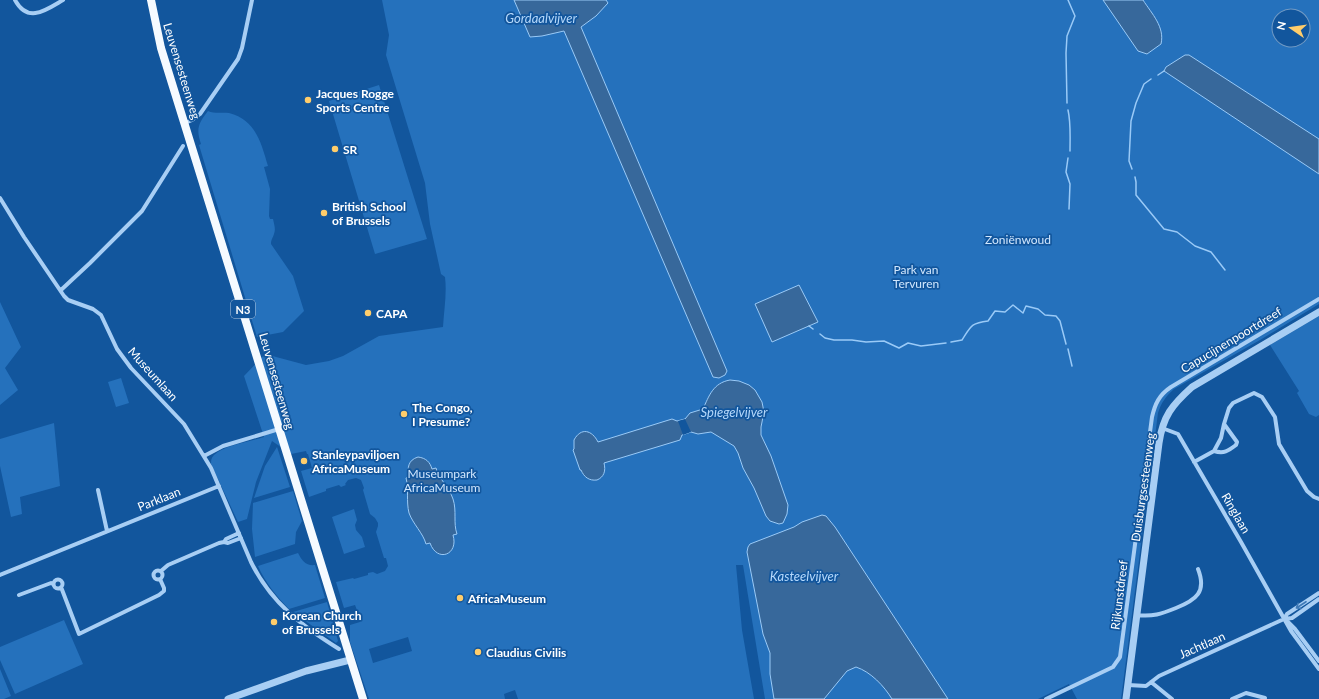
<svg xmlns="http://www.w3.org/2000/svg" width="1319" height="699" font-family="Lato,sans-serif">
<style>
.green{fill:#2571bc;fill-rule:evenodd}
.water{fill:#37689b;stroke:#9acaf7}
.pier{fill:#12569d}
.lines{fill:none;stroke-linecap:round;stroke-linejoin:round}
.stream{stroke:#9acaf7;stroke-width:1.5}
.minor{stroke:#a8cef4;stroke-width:4}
.tertiary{stroke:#a8cef4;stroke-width:7}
.primary{stroke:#f5faff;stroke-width:8}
.oneway{stroke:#3f7ab7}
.poi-dot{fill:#ffcd6b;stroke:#12569d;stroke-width:1.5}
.labels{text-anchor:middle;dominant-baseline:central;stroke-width:3.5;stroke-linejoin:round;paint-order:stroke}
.shield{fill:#12569d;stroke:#b8cce2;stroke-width:1}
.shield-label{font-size:11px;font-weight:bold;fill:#fff}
.street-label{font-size:12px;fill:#fff;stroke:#12569d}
.poi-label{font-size:12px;font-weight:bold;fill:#fff;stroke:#12569d;text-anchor:start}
.park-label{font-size:12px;fill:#d1e7fe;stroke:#12569d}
.water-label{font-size:13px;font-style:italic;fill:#b5d8fb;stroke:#12569d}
</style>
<rect width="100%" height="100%" fill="#12569d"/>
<path class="green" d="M 382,0 L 1319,0 L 1319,304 L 1260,340 L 1174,389 C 1166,396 1161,403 1158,413 L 1121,699 L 1077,699 L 1069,684 L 1038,699 L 765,699 L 743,565 L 736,565 L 742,630 L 754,699 L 518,699 L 515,690 L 504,694 L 505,699 L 369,699 L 350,642 L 350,625 L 360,622 L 360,618 L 355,605 L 344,608 L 336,582 L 353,578 L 354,579 L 368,575 L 368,573 L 373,572 L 377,574 L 385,571 L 388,566 L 386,558 L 384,558 L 376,532 L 378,526 L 378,523 L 375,518 L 370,514 L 363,490 L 364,488 L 361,480 L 356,478 L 348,480 L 345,484 L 346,485 L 341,487 L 339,485 L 326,489 L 326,491 L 309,497 L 301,471 L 312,468 L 308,454 L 307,454 L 306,451 L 291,454 L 272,441 L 256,482 L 247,519 L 238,522 L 211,464 C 211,461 211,458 214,455 C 225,445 249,442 264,437 L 244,376 L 265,354 L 306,365 L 329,361 L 343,356 L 379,336 L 443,327 C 444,310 447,294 445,277 L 441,274 L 430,224 L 425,183 L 386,55 L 389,35 ZM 1279,16 L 1303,16 L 1303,40 L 1279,40 ZM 408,637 L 412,651 L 373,663 L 369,649 Z
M 379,85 L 427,239 L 375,254 L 329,101 Z
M 208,111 C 215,114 222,112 229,113 C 256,120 261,143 268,166 L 264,167 L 270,189 L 269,216 L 270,219 L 273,219 C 274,224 276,229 274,234 C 273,238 271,239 271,244 L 293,276 L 304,311 L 283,332 L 257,337 L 199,145 L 201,144 C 196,129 198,124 208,111 Z
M 0,302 L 21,347 L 5,368 L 18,390 L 0,405 Z
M 1319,316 L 1319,415 L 1316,417 L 1309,414 L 1297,393 L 1299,391 L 1270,345 Z
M 121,378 L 129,403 L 116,407 L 108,382 Z
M 54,423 L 60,486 L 20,497 L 22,514 L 11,517 L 0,466 L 0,439 Z
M 277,447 L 290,487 L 254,498 L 265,466 Z
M 293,491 L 302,521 L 296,532 L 295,544 L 255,557 L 252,529 L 253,503 Z
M 354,509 L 357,520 L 355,525 L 356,530 L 362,537 L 365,547 L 344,554 L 332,517 Z
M 298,553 C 302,561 306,566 315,565 L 325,598 L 289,609 C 277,597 265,582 258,566 Z
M 327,602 L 338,641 L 336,643 L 293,612 Z
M 64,620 L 83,664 L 15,694 L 0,660 L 0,647 Z
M 0,669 L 11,696 L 4,699 L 0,699 Z"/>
<path class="water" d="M 514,0 L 606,0 L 608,3 L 596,16 L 581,27 L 727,371 L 725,375 L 719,378 L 713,377 L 564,31 L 542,36 L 530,37 Z
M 1103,0 L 1143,0 C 1152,14 1165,27 1161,44 L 1147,54 L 1138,51 Z
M 1185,55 L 1189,55 L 1319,139 L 1319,174 L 1164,71 L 1166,67 Z
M 799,285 L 818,322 L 772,342 L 755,304 Z
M 730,380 L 739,381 L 749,385 L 755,390 L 762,402 L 764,412 L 761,427 L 761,435 L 771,456 L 788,505 L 787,514 L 783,523 L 779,524 L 770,521 L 766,516 L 754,488 L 743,468 L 738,453 L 734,446 L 711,432 L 698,434 L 691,432 L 682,435 L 680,440 L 604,463 C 606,471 604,477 597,480 C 589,481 584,477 581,470 L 580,470 L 573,450 L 574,449 L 574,440 C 581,427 592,430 598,442 L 672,419 L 677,421 L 685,419 L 690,413 L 703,409 C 709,396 713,383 730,380 Z
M 418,457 C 426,458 430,462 432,469 L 436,468 C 439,479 449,487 453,499 C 457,511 453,523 457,534 L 453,535 C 459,555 437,563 430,543 L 426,544 C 423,533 413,524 409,513 C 406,501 409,489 406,478 L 409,477 C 407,468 408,460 418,457 Z
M 822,515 L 826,516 L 835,527 L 948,699 L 892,699 C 884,686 871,672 856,667 L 847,671 L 824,699 L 774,699 L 770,674 L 770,653 L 763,634 L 747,552 L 748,547 L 750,544 L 794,527 L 802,522 Z"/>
<path class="pier" d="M 685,419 L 691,432 L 683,435 L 678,421 Z"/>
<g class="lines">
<path class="stream" d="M 1158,75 L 1164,71
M 1067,103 L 1066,53 L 1067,36 L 1075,16 L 1068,0
M 1068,110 C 1071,123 1070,137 1070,151
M 1068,158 L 1066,172 L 1070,184 L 1069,209
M 1132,169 L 1129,161 L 1131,121 L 1136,103 L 1144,84 L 1151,79
M 1135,177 L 1136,182 L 1136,195 L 1164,229 L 1177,232 L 1195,246 L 1211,252 L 1225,270
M 809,326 L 813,329
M 820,334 L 825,338 L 834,340 L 852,340 L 866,342 L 884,341 L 899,348 L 908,343 L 921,346 L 946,343
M 951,342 L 962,340 C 971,326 971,323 988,321 L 995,311 L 1005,312 L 1013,305 L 1023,313 L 1026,306 L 1038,309 L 1045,315 L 1056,316 L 1060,321 L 1066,344
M 1068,349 L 1072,366"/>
<path class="minor" d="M 15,0 C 28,24 46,10 63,0
M 185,123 L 192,120 L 200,114 L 238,59 L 242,48 L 252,0
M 0,198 L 24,237 L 64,296 L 68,300 L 93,309 L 101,315 L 117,349 L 131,368 L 184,424 L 211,468 L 251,562 C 271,603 302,626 339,649
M 61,290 L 90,263 L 142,211 L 183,146
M 1162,428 L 1178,434 L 1241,542 L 1291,631 L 1319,669
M 1214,451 L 1221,438 L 1224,424
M 204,456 L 223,446 L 279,429
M 1194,462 L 1214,451 C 1224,454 1228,451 1236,445 L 1237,442 L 1224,424 L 1229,408 L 1233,403 L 1254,393 L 1262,397 L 1275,417 L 1279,444 L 1307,491 L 1314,497 L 1319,499
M 98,490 L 107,531
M 224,542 L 226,539 L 239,533
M153.5 575a4.5 4.5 0 1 1 9 0a4.5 4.5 0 1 1-9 0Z
M 161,571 L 168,565 L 219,543 L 224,542 L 228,543 L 241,538
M 0,575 L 219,486
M53.5 584a4.5 4.5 0 1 1 9 0a4.5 4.5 0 1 1-9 0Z
M 61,587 L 79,634 L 159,595 L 164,591 L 164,588 L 160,579
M 19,595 L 51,583 L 53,584
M 1136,615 C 1153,617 1161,614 1176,608 C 1196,600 1207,592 1198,569
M 1284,619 L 1287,614 L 1319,593
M 1288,622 L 1295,629 L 1319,661
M 1151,682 L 1172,699
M 1128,685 L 1146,686 L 1159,676 L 1284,619 L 1292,618 L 1319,599
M 1046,699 L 1113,667 L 1120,657 L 1152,417 C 1155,404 1159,395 1171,387 L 1319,299
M 1232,699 L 1246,693 L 1265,698"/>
<path class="tertiary" d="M 228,699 L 306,671 L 350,660
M 1126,699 L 1159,443 C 1163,416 1172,405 1192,387 L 1319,312"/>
<path class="primary" d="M 151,0 L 161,48 L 363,699"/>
</g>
<defs><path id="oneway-shaft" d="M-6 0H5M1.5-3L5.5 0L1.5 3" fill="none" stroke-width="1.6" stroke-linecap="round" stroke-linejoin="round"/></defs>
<use class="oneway" href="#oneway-shaft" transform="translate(1301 605) rotate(147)"/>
<g class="poi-dot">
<circle cx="308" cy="100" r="4"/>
<circle cx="335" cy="149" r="4"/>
<circle cx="324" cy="213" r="4"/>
<circle cx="368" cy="313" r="4"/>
<circle cx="404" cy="414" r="4"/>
<circle cx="304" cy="461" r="4"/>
<circle cx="460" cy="598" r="4"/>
<circle cx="274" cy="622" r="4"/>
<circle cx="478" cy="652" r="4"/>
</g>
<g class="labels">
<rect class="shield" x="231" y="300" width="24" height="18" rx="3"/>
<g class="shield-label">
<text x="243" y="309">N3</text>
</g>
<g class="street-label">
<text transform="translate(182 71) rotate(73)">Leuvensesteenweg</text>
<text transform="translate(1231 340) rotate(-31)">Capucijnenpoortdreef</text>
<text transform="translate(153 374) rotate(48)">Museumlaan</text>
<text transform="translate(277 381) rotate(74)">Leuvensesteenweg</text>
<text transform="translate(1143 487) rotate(-82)">Duisburgsesteenweg</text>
<text transform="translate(159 499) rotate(-22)">Parklaan</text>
<text transform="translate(1236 513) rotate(60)">Ringlaan</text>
<text transform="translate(1119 595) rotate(-83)">Rijkunstdreef</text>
<text transform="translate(1202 645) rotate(-24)">Jachtlaan</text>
</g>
<g class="poi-label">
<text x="316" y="93">Jacques Rogge<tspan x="316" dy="14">Sports Centre</tspan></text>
<text x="343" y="149">SR</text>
<text x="332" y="206">British School<tspan x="332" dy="14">of Brussels</tspan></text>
<text x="376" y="313">CAPA</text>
<text x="412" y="407">The Congo,<tspan x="412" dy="14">I Presume?</tspan></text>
<text x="312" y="454">Stanleypaviljoen<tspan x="312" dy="14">AfricaMuseum</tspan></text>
<text x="468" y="598">AfricaMuseum</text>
<text x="282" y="615">Korean Church<tspan x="282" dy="14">of Brussels</tspan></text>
<text x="486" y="652">Claudius Civilis</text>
</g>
<g class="park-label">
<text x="1018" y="239">Zoniënwoud</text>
<text x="916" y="269">Park van<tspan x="916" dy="14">Tervuren</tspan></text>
<text x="442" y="473">Museumpark<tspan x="442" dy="14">AfricaMuseum</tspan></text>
</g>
<g class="water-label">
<text x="541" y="18">Gordaalvijver</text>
<text x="734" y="412">Spiegelvijver</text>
<text x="804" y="576">Kasteelvijver</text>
</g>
</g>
<g transform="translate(1291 28) rotate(283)"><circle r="19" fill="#12569d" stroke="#719ac4"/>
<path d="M0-3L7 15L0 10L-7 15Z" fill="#ffcd6b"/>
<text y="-6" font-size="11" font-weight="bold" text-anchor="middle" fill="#ffffff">N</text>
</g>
</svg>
